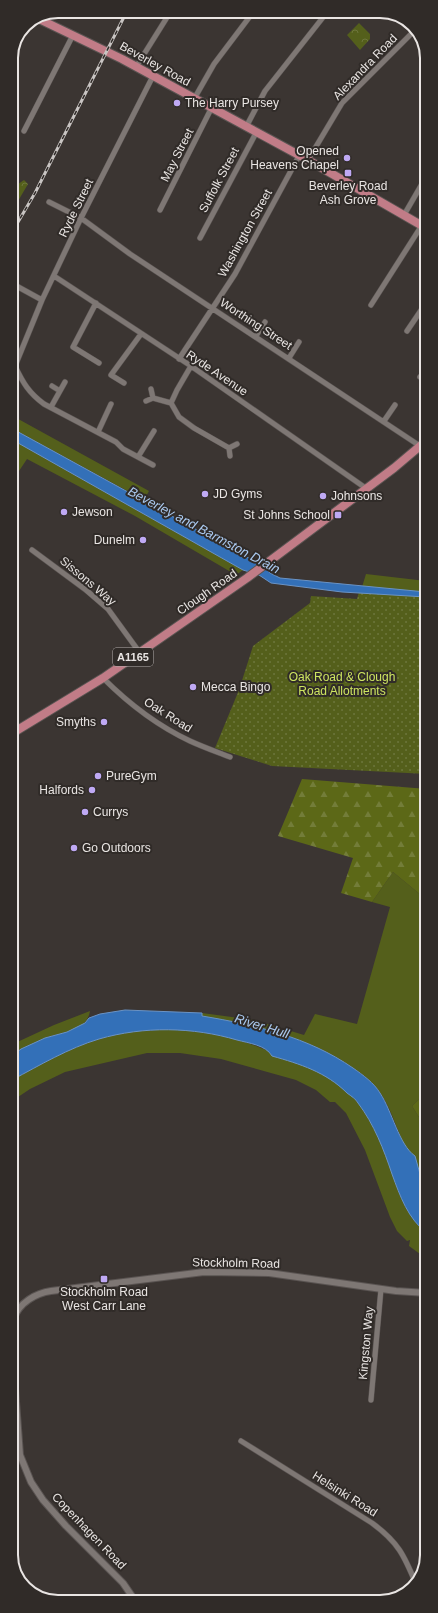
<svg xmlns="http://www.w3.org/2000/svg" width="438" height="1613" font-family="Arial,sans-serif">
<style>
.grass{fill:#545f1b}
.forest{fill:url(#forest-firs)}
.park{fill:url(#park-crowns)}
.garden{fill:url(#garden-dots)}
.water{fill:#3370b8;stroke:#6a93c5}
.lines{fill:none;stroke-linecap:round;stroke-linejoin:round}
.minor-casing{stroke:#5a5452;stroke-width:6}
.tertiary-casing{stroke:#5a5452;stroke-width:8}
.primary-casing{stroke:#5a5452;stroke-width:10}
.minor{stroke:#7e7774;stroke-width:5}
.tertiary{stroke:#7e7774;stroke-width:6}
.primary{stroke:#c17c87;stroke-width:8}
.rail-casing{stroke:#c9c5c3;stroke-width:3}
.rail{stroke:#302b28;stroke-width:1.5;stroke-dasharray:4.5;stroke-linecap:butt}
.poi-dot{fill:#bfa9f4;stroke:#302b28;stroke-width:1.5}
.labels{text-anchor:middle;dominant-baseline:central;stroke-width:4;stroke-linejoin:round;paint-order:stroke}
.shield{fill:#302b28;stroke:#b2adab;stroke-width:1}
.shield-label{font-size:11px;font-weight:bold;fill:#e9e5e3}
.street-label{font-size:12px;fill:#e9e5e3;stroke:#302b28}
.poi-label{font-size:12px;fill:#e9e5e3;stroke:#302b28;text-anchor:start}
.park-label{font-size:12px;fill:#cde460;stroke:#302b28}
.water-label{font-size:13px;font-style:italic;fill:#aac9ef;stroke:#302b28}
.rim{fill:none;stroke:#e9e5e3;stroke-width:2}
</style>
<defs>
<pattern id="forest-firs" width="22" height="20" patternUnits="userSpaceOnUse"><rect width="22" height="20" fill="#5c6817"/><path d="M5 1l3.5 6h-7zM16 11l3.5 6h-7z" fill="#737d39"/></pattern>
<pattern id="park-crowns" width="20" height="18" patternUnits="userSpaceOnUse"><rect width="20" height="18" fill="#545f1b"/><path d="M2 6a3 3 0 1 1 6 0M12 15a3 3 0 1 1 6 0" fill="none" stroke="#6d763c"/></pattern>
<pattern id="garden-dots" width="8" height="8" patternUnits="userSpaceOnUse"><rect width="8" height="8" fill="#545f1b"/><path d="M2 2h.1M6 6h.1" fill="none" stroke="#6d763c" stroke-width="1.8" stroke-linecap="round"/></pattern>
</defs>
<rect width="100%" height="100%" fill="#3b3532"/>
<path class="grass" d="M 11,415 L 149,491 L 144,500 L 11,428 Z
M 11,439 L 243,570 L 236,575 L 135,516 L 27,459 L 11,483 Z
M 366,574 L 426,581 L 426,592 L 362,587 Z
M 393,872 L 427,900 L 427,1092 L 412,1106 L 427,1130 L 427,1199 C 419,1179 412,1160 402,1140 C 395,1124 390,1106 379,1091 C 372,1081 362,1074 352,1067 C 307,1036 254,1025 201,1016 L 202,1013 L 254,1020 L 304,1035 L 315,1014 L 357,1024 L 390,907 L 372,902 Z
M 90,1011 C 87,1032 61,1032 45,1038 C 33,1043 22,1049 12,1056 L 12,1045 L 13,1044 L 54,1025 Z
M 176,1029 C 194,1032 212,1033 230,1038 C 247,1042 262,1048 278,1055 C 306,1066 340,1078 358,1103 C 367,1115 376,1131 382,1145 C 395,1175 399,1212 427,1233 L 427,1259 L 409,1246 L 410,1240 L 407,1241 L 397,1231 L 390,1217 L 365,1150 L 346,1113 L 335,1102 L 330,1102 L 316,1090 L 296,1080 L 221,1059 L 180,1053 L 147,1053 L 65,1072 L 30,1089 L 12,1101 L 12,1080 C 49,1060 87,1038 130,1032 C 145,1030 161,1030 176,1029 Z"/>
<path class="forest" d="M 302,779 L 427,789 L 427,900 L 393,872 L 372,902 L 341,893 L 353,858 L 278,836 Z
M 427,1092 L 427,1130 L 412,1106 Z"/>
<path class="park" d="M 359,23 L 370,34 L 370,39 L 360,50 L 347,35 Z
M 24,180 L 28,184 L 11,213 L 11,189 Z"/>
<path class="garden" d="M 359,592 L 426,597 L 427,774 L 272,766 L 215,748 L 239,690 L 253,646 L 310,603 L 311,596 L 357,599 Z"/>
<path class="water" d="M 11,428 L 265,567 L 270,573 L 280,578 L 426,592 L 426,597 L 342,592 L 271,583 L 259,575 L 243,570 L 11,439 Z
M 125,1010 L 202,1013 L 202,1016 C 256,1025 308,1037 353,1068 C 363,1075 374,1083 380,1093 C 392,1111 399,1145 415,1156 L 427,1199 L 427,1233 C 408,1219 400,1196 392,1174 C 384,1150 374,1124 358,1103 C 356,1099 351,1096 347,1093 C 326,1072 300,1064 272,1056 C 266,1045 248,1043 237,1040 C 193,1027 144,1026 99,1039 C 69,1048 40,1065 12,1080 L 12,1056 L 21,1049 L 45,1038 L 67,1032 L 85,1023 L 89,1018 L 100,1014 Z"/>
<g class="lines">
<defs>
<path id="minor" d="M 400,18 L 413,32
M 136,67 L 171,11
M 153,76 L 81,218 L 42,300 L 15,366 C 23,383 29,393 44,404 L 116,442 L 123,449 L 153,465
M 194,99 L 214,64 L 254,11
M 246,127 L 265,91 L 328,11
M 24,131 L 73,35
M 308,160 L 342,103 L 415,30
M 49,202 L 81,218 L 130,254 L 420,446
M 160,210 L 211,109
M 404,215 L 426,177
M 200,238 L 256,133
M 54,276 L 191,366 L 367,489
M 11,283 L 42,300
M 96,303 L 73,347 L 99,363
M 371,305 L 422,225
M 407,331 L 426,303
M 256,336 L 265,322
M 289,358 L 299,342
M 179,359 L 235,274 L 299,156
M 191,366 L 177,390 L 171,403 L 179,417 L 194,428 L 229,448
M 420,377 L 426,381
M 124,383 L 111,375 L 141,334
M 52,386 L 60,391
M 153,398 L 171,403
M 146,401 L 153,398 L 151,389
M 51,407 L 65,382
M 384,421 L 395,405
M 98,432 L 111,404
M 230,456 L 229,448 L 237,444
M 138,457 L 154,431
M 32,550 L 86,590 L 108,609 L 140,653
M 103,678 C 128,703 158,726 190,741 C 203,747 217,752 230,757
M 12,977 L 13,980
M 371,1400 L 381,1289
M 241,1441 L 372,1523 C 398,1542 404,1555 416,1584"/>
<path id="tertiary" d="M 12,1347 C 13,1338 12,1327 14,1318 C 19,1303 36,1293 51,1291 L 204,1272 L 269,1273 L 396,1291 L 427,1293
M 12,1348 L 20,1455 L 31,1482 L 43,1500 L 66,1526 L 123,1583 L 136,1602"/>
<path id="primary" d="M 39,19 L 122,59 L 308,160 L 426,228
M 11,734 L 103,678 L 247,578 L 394,468 L 426,441"/>
</defs>
<use href="#minor" class="minor-casing"/>
<use href="#tertiary" class="tertiary-casing"/>
<use href="#primary" class="primary-casing"/>
<use href="#minor" class="minor"/>
<use href="#tertiary" class="tertiary"/>
<use href="#primary" class="primary"/>
<defs>
<path id="rail" d="M 11,234 L 35,193 L 127,11"/>
</defs>
<use href="#rail" class="rail-casing"/>
<use href="#rail" class="rail"/>
</g>
<g class="poi-dot">
<circle cx="177" cy="103" r="4"/>
<circle cx="347" cy="158" r="4"/>
<rect x="344" y="169" width="8" height="8" rx="2"/>
<circle cx="205" cy="494" r="4"/>
<circle cx="323" cy="496" r="4"/>
<circle cx="64" cy="512" r="4"/>
<rect x="334" y="511" width="8" height="8" rx="2"/>
<circle cx="143" cy="540" r="4"/>
<circle cx="193" cy="687" r="4"/>
<circle cx="104" cy="722" r="4"/>
<circle cx="98" cy="776" r="4"/>
<circle cx="92" cy="790" r="4"/>
<circle cx="85" cy="812" r="4"/>
<circle cx="74" cy="848" r="4"/>
<rect x="100" y="1275" width="8" height="8" rx="2"/>
</g>
<g class="labels">
<rect class="shield" x="113" y="648" width="40" height="18" rx="3"/>
<g class="shield-label">
<text x="133" y="657">A1165</text>
</g>
<g class="street-label">
<text transform="translate(155 64) rotate(29)">Beverley Road</text>
<text transform="translate(365 67) rotate(-46)">Alexandra Road</text>
<text transform="translate(177 155) rotate(-63)">May Street</text>
<text transform="translate(219 180) rotate(-62)">Suffolk Street</text>
<text transform="translate(76 208) rotate(-64)">Ryde Street</text>
<text transform="translate(245 233) rotate(-61)">Washington Street</text>
<text transform="translate(256 324) rotate(33)">Worthing Street</text>
<text transform="translate(217 373) rotate(34)">Ryde Avenue</text>
<text transform="translate(88 581) rotate(40)">Sissons Way</text>
<text transform="translate(207 592) rotate(-35)">Clough Road</text>
<text transform="translate(168 715) rotate(32)">Oak Road</text>
<text transform="translate(236 1263) rotate(1)">Stockholm Road</text>
<text transform="translate(366 1343) rotate(-85)">Kingston Way</text>
<text transform="translate(345 1494) rotate(32)">Helsinki Road</text>
<text transform="translate(89 1531) rotate(46)">Copenhagen Road</text>
</g>
<g class="poi-label">
<text x="185" y="103">The Harry Pursey</text>
<text x="339" y="151" text-anchor="end">Opened<tspan x="339" dy="14">Heavens Chapel</tspan></text>
<text x="348" y="186" text-anchor="middle">Beverley Road<tspan x="348" dy="14">Ash Grove</tspan></text>
<text x="213" y="494">JD Gyms</text>
<text x="331" y="496">Johnsons</text>
<text x="72" y="512">Jewson</text>
<text x="330" y="515" text-anchor="end">St Johns School</text>
<text x="135" y="540" text-anchor="end">Dunelm</text>
<text x="201" y="687">Mecca Bingo</text>
<text x="96" y="722" text-anchor="end">Smyths</text>
<text x="106" y="776">PureGym</text>
<text x="84" y="790" text-anchor="end">Halfords</text>
<text x="93" y="812">Currys</text>
<text x="82" y="848">Go Outdoors</text>
<text x="104" y="1292" text-anchor="middle">Stockholm Road<tspan x="104" dy="14">West Carr Lane</tspan></text>
</g>
<g class="park-label">
<text x="342" y="677">Oak Road &amp; Clough<tspan x="342" dy="14">Road Allotments</tspan></text>
</g>
<g class="water-label">
<text transform="translate(204 530) rotate(28)">Beverley and Barmston Drain</text>
<text transform="translate(262 1026) rotate(17)">River Hull</text>
</g>
</g>
<path d="M0 0H438V1613H0ZM58 18H380A40 40 0 0 1 420 58V1555A40 40 0 0 1 380 1595H58A40 40 0 0 1 18 1555V58A40 40 0 0 1 58 18Z" fill="#302b28" fill-rule="evenodd"/>
<path class="rim" d="M58 18H380A40 40 0 0 1 420 58V1555A40 40 0 0 1 380 1595H58A40 40 0 0 1 18 1555V58A40 40 0 0 1 58 18Z"/>
</svg>
